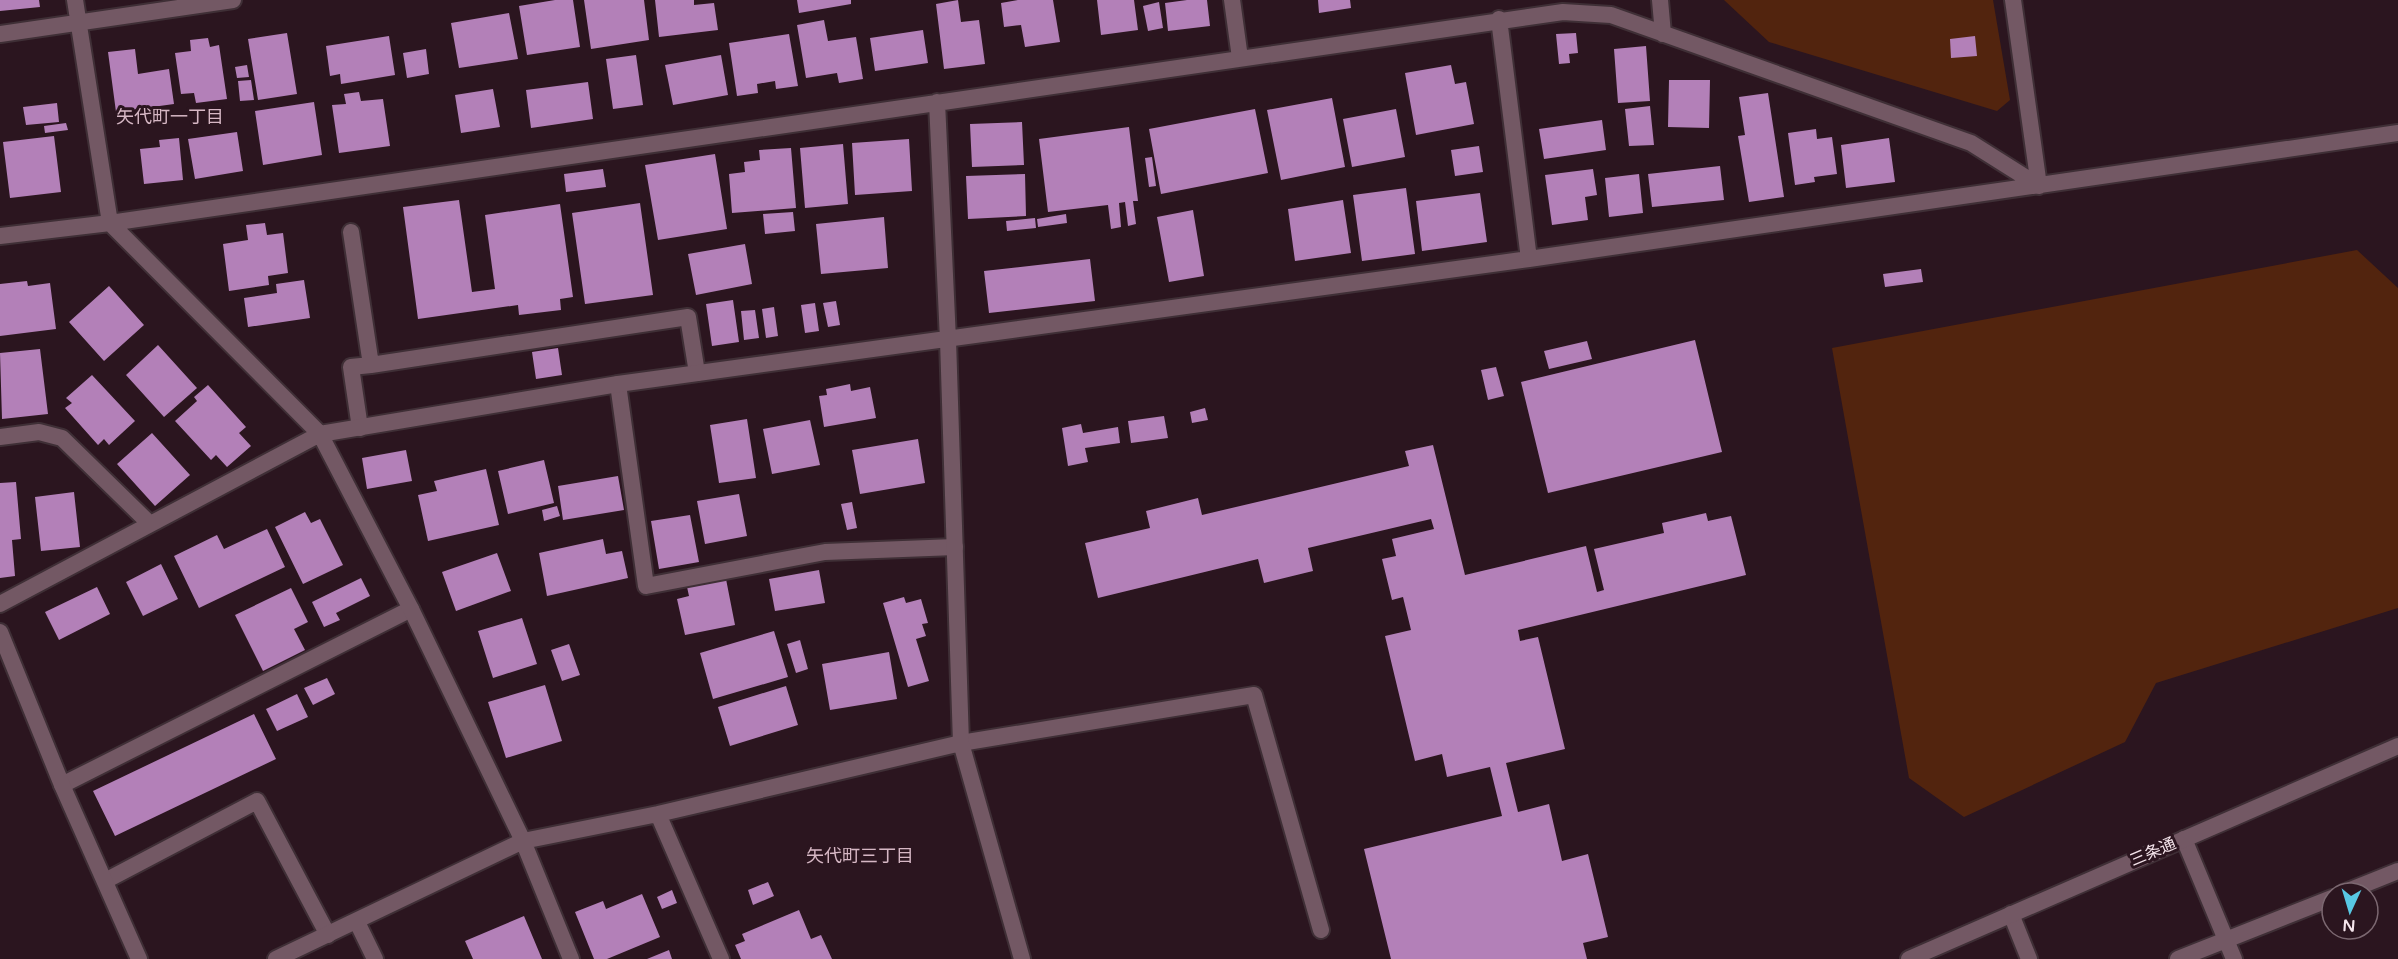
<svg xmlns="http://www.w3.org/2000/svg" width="2398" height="959" font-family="'Varela Round','Noto Sans JP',sans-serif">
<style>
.green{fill:#52240e}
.building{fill:#b380b8}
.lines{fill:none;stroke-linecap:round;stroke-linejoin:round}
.service-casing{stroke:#3f2f36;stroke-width:20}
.minor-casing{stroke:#3f2f36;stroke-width:20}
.tertiary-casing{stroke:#3f2f36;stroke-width:20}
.service{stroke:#735864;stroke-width:16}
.minor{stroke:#735864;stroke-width:16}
.tertiary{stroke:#735864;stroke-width:16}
.labels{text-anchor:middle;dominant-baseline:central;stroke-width:6;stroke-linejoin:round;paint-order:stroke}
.street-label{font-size:16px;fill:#f5e5ec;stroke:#2b151f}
.neighbourhood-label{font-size:18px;fill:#d6b7c4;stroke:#2b151f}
</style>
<rect width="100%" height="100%" fill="#2b151f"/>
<path class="green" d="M 1724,0 L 1993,0 L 2010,100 L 1997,111 L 1769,42 Z
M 2357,250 L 2398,288 L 2398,608 L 2156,683 L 2125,742 L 1964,817 L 1909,778 L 1832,348 Z"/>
<path class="building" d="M 0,0 L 39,0 L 40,7 L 0,11 Z
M 555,0 L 573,0 L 580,47 L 527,55 L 519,6 Z
M 584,0 L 644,0 L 649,40 L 591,49 Z
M 655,0 L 694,0 L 694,5 L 714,3 L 718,30 L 659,37 Z
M 797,0 L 851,0 L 851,4 L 799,13 Z
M 958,0 L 961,22 L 979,20 L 985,64 L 944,69 L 936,4 Z
M 1018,0 L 1053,0 L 1060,42 L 1025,47 L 1021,25 L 1004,27 L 1001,3 Z
M 1097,0 L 1134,0 L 1138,30 L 1101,35 Z
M 1187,0 L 1207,0 L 1210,26 L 1168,31 L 1165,3 Z
M 1318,0 L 1350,0 L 1351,8 L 1319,13 Z
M 1159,2 L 1163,28 L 1148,31 L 1143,6 Z
M 509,13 L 518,59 L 459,68 L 451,23 Z
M 824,20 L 828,41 L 856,37 L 863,79 L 839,83 L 837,73 L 806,78 L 797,25 Z
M 923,30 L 928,63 L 875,71 L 870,38 Z
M 287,33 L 297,94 L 258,100 L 248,39 Z
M 1576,33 L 1578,53 L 1569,54 L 1570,63 L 1559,64 L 1556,34 Z
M 789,34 L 798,86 L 776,89 L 775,81 L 757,84 L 758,93 L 737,96 L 729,43 Z
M 389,36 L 395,75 L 341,84 L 340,74 L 330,76 L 326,46 Z
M 1975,36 L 1977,56 L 1951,58 L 1950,39 Z
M 208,38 L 210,47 L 219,45 L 227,99 L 196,103 L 194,93 L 181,94 L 175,53 L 191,51 L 190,40 Z
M 1646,46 L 1650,101 L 1618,103 L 1614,49 Z
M 135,49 L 138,74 L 169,69 L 174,104 L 116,112 L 108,52 Z
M 426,49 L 429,74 L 407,78 L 403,53 Z
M 636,55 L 643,105 L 613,109 L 606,59 Z
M 721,55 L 728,95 L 673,105 L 665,65 Z
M 247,65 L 249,77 L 237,78 L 235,67 Z
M 1451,65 L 1455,84 L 1466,82 L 1474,124 L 1416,135 L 1405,73 Z
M 251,80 L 254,100 L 240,101 L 238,81 Z
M 1669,80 L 1710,80 L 1709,128 L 1668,127 Z
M 588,82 L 593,119 L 531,128 L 526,90 Z
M 493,89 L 500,127 L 461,133 L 455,95 Z
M 359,92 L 361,101 L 383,99 L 390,146 L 339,153 L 332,105 L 346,104 L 344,94 Z
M 1768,93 L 1784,197 L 1749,202 L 1738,136 L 1745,135 L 1739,97 Z
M 1332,98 L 1345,167 L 1281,180 L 1267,110 Z
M 314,102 L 322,155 L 263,165 L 255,111 Z
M 57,103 L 59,122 L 26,125 L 23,107 Z
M 1650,106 L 1654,145 L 1629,146 L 1625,109 Z
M 1255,109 L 1268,173 L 1161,194 L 1149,129 Z
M 1396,109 L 1405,157 L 1352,167 L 1343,119 Z
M 1602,120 L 1606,150 L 1544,159 L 1539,129 Z
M 1022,122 L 1024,165 L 972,167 L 970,124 Z
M 66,123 L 68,130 L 45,133 L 44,126 Z
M 1129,127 L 1138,201 L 1133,201 L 1136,224 L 1128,226 L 1125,202 L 1119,203 L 1121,227 L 1111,229 L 1108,205 L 1048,212 L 1039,139 Z
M 1816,129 L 1817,139 L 1832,137 L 1837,174 L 1814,177 L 1815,182 L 1795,185 L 1788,133 Z
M 237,132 L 243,171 L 195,179 L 188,139 Z
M 54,136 L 61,192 L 10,198 L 3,142 Z
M 179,138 L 183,180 L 144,184 L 140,149 L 160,147 L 159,140 Z
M 1889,138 L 1895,182 L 1846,188 L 1841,145 Z
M 909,139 L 912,191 L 855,195 L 852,143 Z
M 843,144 L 848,204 L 805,208 L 800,148 Z
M 1479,146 L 1483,172 L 1455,176 L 1451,150 Z
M 791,148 L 796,208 L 732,213 L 729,174 L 745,172 L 744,162 L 760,160 L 759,150 Z
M 715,154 L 727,229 L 658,240 L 645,165 Z
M 1152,157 L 1156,186 L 1149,187 L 1145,158 Z
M 1720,166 L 1724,200 L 1652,207 L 1648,174 Z
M 603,169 L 606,187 L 566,192 L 564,174 Z
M 1593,169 L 1597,195 L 1585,197 L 1588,220 L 1552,225 L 1545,175 Z
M 1025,174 L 1026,216 L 968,219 L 966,176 Z
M 1639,174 L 1643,213 L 1609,217 L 1605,178 Z
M 1406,188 L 1415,254 L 1362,261 L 1353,195 Z
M 1480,193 L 1487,242 L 1422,251 L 1416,201 Z
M 459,200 L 472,292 L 495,289 L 485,215 L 560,204 L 573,297 L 560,299 L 561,310 L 519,315 L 518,305 L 418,319 L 403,207 Z
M 1343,200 L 1351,253 L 1295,261 L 1288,209 Z
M 640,203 L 653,295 L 585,304 L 572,213 Z
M 1193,210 L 1204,276 L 1169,282 L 1157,217 Z
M 793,212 L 795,231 L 765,234 L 763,214 Z
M 1066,214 L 1067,223 L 1038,227 L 1037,219 Z
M 884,217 L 888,268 L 821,274 L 816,224 Z
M 1035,218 L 1036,228 L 1007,231 L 1006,221 Z
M 265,223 L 267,235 L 283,233 L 288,273 L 268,276 L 269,285 L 229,291 L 223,244 L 248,240 L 246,225 Z
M 745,244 L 752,284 L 696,295 L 688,254 Z
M 1090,259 L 1095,301 L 989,313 L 984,271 Z
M 1921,269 L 1923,282 L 1885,287 L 1883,274 Z
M 304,280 L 310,318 L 248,327 L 244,298 L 277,293 L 276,284 Z
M 27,281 L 28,286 L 50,283 L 56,329 L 0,336 L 0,284 Z
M 109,286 L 144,325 L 104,361 L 69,322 Z
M 733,300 L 739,342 L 712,346 L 706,304 Z
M 836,301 L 840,325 L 828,327 L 823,303 Z
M 815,303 L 819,331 L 805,333 L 801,305 Z
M 774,307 L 778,336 L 766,338 L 762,309 Z
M 755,310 L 759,338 L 744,340 L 741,311 Z
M 1695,340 L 1722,452 L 1548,493 L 1521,382 Z
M 1587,341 L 1592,359 L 1549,369 L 1544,351 Z
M 158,345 L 197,388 L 164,417 L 126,375 Z
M 558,348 L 562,375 L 536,379 L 532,352 Z
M 40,349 L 48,414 L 2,419 L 0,353 Z
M 1496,367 L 1504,396 L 1488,400 L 1481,370 Z
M 92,375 L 135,421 L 109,445 L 104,439 L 98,445 L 65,408 L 72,403 L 66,398 Z
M 850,384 L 851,391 L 870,387 L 876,418 L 824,427 L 819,396 L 827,395 L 826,389 Z
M 208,385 L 246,427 L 239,433 L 251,446 L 227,467 L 216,455 L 211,460 L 175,421 L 197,401 L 194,397 Z
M 1205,408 L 1208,420 L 1192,423 L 1190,412 Z
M 1164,416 L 1168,438 L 1131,443 L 1128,421 Z
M 747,419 L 756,478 L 719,483 L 710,425 Z
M 810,420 L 820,465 L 772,474 L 763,429 Z
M 1081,424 L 1083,433 L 1118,427 L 1120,443 L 1085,448 L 1088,462 L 1068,466 L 1062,428 Z
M 152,433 L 190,475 L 155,506 L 117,464 Z
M 918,439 L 925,483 L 860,494 L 852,450 Z
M 1433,445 L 1465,575 L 1586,546 L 1597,592 L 1604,590 L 1594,549 L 1664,533 L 1662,523 L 1706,513 L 1708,521 L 1731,516 L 1746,575 L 1518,630 L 1520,641 L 1538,637 L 1565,749 L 1506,763 L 1518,812 L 1549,804 L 1562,861 L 1588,854 L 1608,937 L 1583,943 L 1587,959 L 1391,959 L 1364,849 L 1502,816 L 1490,767 L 1447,777 L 1442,754 L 1415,761 L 1385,636 L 1411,630 L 1403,597 L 1392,600 L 1382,559 L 1396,556 L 1392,539 L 1434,529 L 1431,519 L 1308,548 L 1313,571 L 1264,583 L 1258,559 L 1098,598 L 1085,543 L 1150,528 L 1146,511 L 1198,498 L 1202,515 L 1409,466 L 1405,451 Z
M 406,450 L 412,481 L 367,489 L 362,458 Z
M 544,460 L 554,503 L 508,514 L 498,471 Z
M 486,469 L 499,525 L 428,541 L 418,495 L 437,491 L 434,481 Z
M 618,476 L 624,510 L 563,520 L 558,486 Z
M 16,482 L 21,539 L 12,540 L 15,576 L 0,578 L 0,483 Z
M 74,492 L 80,547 L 41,551 L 35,497 Z
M 739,494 L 747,536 L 705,544 L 697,501 Z
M 852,502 L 857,528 L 847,530 L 841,504 Z
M 557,506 L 560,516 L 544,521 L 542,510 Z
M 305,512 L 311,523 L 320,519 L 343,565 L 303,584 L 275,527 Z
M 690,515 L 699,562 L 659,569 L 651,521 Z
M 267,529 L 285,567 L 199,608 L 174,556 L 217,535 L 224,549 Z
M 603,539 L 606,554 L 622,551 L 628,578 L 547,596 L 539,553 Z
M 497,553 L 511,591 L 456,611 L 442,572 Z
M 161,564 L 178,599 L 143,616 L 126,582 Z
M 819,570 L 825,603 L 775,611 L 769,579 Z
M 361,578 L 370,596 L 336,613 L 340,620 L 324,627 L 312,602 Z
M 726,579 L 735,625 L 685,635 L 677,599 L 689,596 L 687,587 Z
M 97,587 L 110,614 L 59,640 L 45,612 Z
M 291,588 L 308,622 L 294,629 L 305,650 L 263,671 L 235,615 Z
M 904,597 L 906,603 L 921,599 L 928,623 L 922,624 L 926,636 L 916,639 L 929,681 L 908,687 L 883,603 Z
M 522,618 L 537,664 L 493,678 L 478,631 Z
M 774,631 L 788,677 L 713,699 L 700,653 Z
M 800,640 L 808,669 L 796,673 L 787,644 Z
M 569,644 L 580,675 L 562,681 L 551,650 Z
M 889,652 L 897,699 L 830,710 L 822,664 Z
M 327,678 L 335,694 L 313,705 L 304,688 Z
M 545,685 L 562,741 L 506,758 L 488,702 Z
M 786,686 L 798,725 L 730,746 L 718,707 Z
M 297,694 L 308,717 L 277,731 L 266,709 Z
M 254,714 L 276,759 L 115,836 L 93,791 Z
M 768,882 L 774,896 L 753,905 L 748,890 Z
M 672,890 L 677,903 L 662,909 L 657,897 Z
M 642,894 L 660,937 L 607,959 L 594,959 L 575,912 L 603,901 L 606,909 Z
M 799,910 L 811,939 L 821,935 L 832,959 L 741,959 L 735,945 L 745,941 L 742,934 Z
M 524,916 L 542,959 L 473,959 L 465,941 Z
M 669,950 L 672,959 L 647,959 Z"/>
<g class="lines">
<defs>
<path id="service" d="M 351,232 L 371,365 L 688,317 L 697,373
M 618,384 L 646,586 L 825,552 L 955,547
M 360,428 L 351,367 L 371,365
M 961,743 L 1254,695 L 1321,930
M 62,785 L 411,609
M 2184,839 L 2234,959
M 105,881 L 257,801 L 328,935
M 2343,893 L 2398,871
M 2011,914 L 2029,959
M 2178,959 L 2332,898"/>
<path id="minor" d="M 75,0 L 110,223 L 320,434 L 411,609 L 523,841 L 571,959
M 1232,0 L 1240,58
M 1660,0 L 1663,34
M 1499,19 L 1529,259
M 0,34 L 233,0
M 937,102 L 948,340 L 961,743 L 1022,959
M 0,236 L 110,223 L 1563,12 L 1611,15 L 1971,143 L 2039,186 L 2013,0
M 0,437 L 39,432 L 62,438 L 149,523
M 0,604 L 320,434 L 618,384 L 1529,259 L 2398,133
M 0,632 L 62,785 L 139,959
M 658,814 L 721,959
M 357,922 L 375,959
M 276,959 L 523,841 L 658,814 L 961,743"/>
<path id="tertiary" d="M 1909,959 L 2398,746"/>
</defs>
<use href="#service" class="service-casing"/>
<use href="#minor" class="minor-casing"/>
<use href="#tertiary" class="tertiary-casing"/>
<use href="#service" class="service"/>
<use href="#minor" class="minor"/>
<use href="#tertiary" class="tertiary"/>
</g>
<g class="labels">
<g class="street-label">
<text transform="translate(2153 852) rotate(-23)">三条通</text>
</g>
<g class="neighbourhood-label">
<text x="170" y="117">矢代町一丁目</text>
<text x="860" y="856">矢代町三丁目</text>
</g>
</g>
<g transform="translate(2350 911) rotate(184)"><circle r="28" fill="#2b151f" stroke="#7c6871" stroke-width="1.5"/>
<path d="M0-4.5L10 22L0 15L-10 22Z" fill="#58c8e4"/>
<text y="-9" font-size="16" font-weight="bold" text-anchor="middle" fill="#f5e5ec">N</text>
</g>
</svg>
